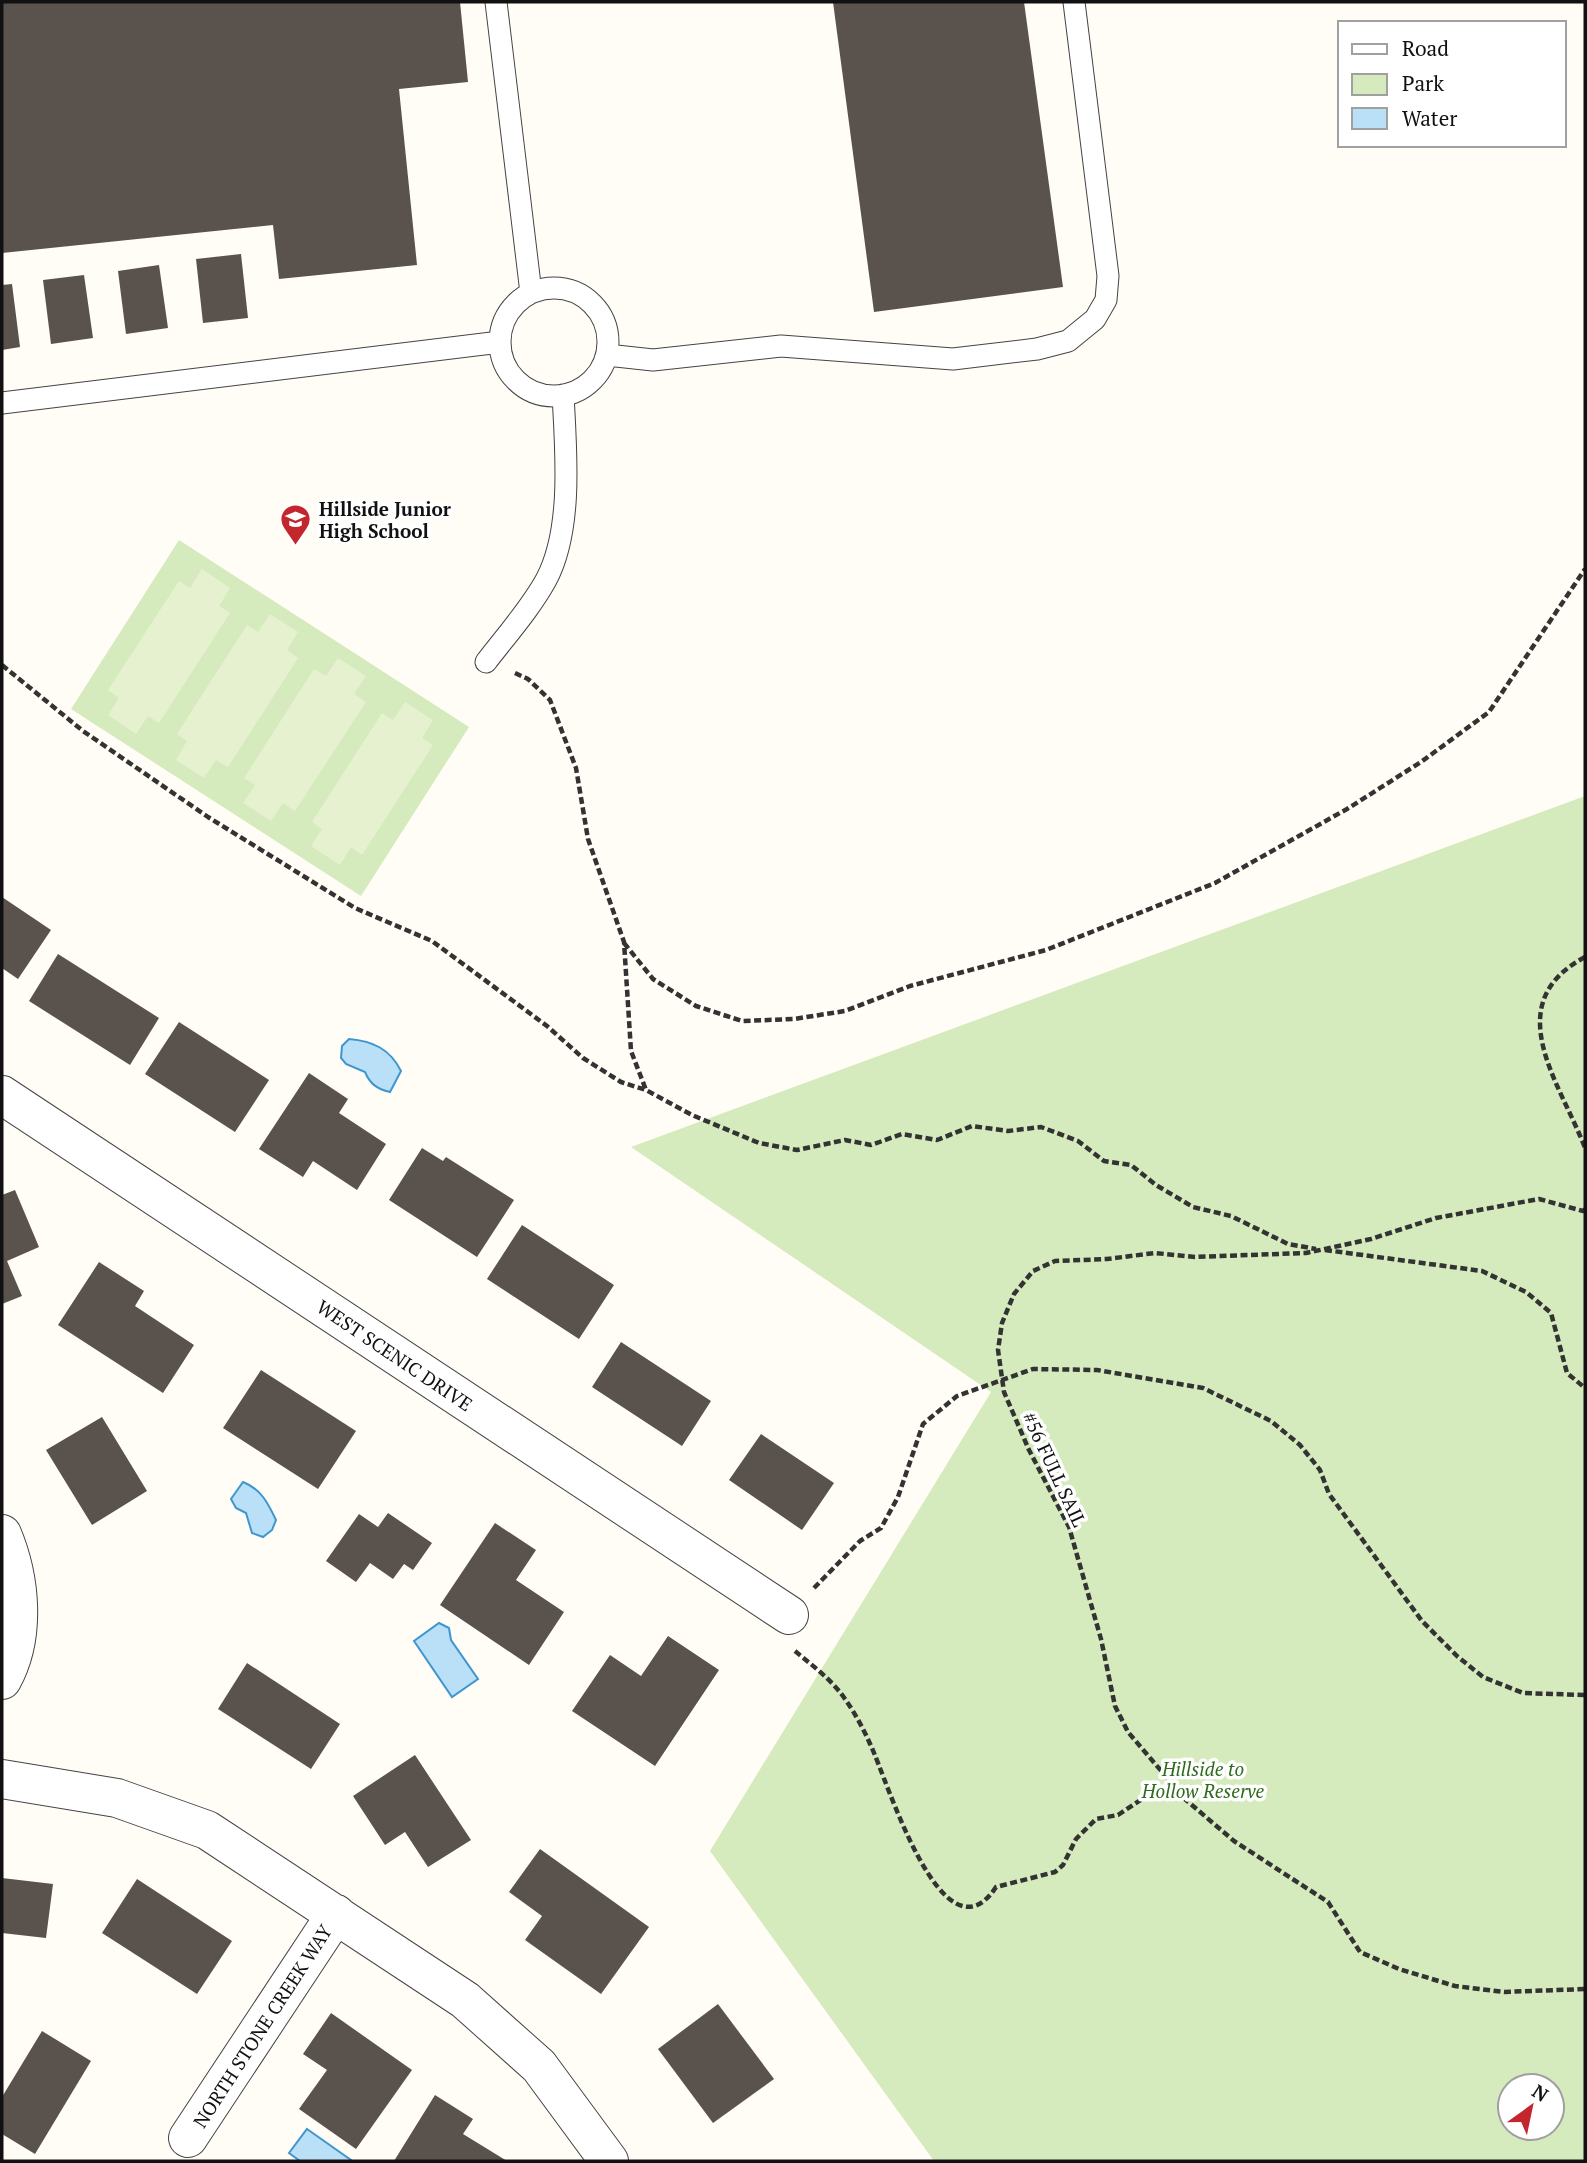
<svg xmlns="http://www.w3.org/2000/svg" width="1587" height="2163" font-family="'PT Serif',serif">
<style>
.green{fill:#d5ebbd;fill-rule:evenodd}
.pitch{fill:#e6f2cf}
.water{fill:#b9e0f7;stroke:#3f96cf;stroke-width:2}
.building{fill:#5a524d}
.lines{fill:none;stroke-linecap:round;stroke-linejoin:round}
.lane-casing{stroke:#444;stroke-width:23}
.street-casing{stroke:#444;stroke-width:40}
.path{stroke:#333;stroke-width:4.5;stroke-dasharray:7 3.5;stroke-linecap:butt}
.lane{stroke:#fff;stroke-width:21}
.street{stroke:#fff;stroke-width:38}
.labels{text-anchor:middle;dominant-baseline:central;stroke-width:7;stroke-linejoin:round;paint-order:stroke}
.poi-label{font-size:19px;font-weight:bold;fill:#111;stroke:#fff;text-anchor:start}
.street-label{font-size:19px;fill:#111;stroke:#fff}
.park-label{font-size:19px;font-style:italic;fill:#2f6b1f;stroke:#fff}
</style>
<rect width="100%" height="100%" fill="#fffdf5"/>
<path class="green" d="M 179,540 L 469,727 L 361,896 L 71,709 Z
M 1585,796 L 1585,2161 L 934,2161 L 710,1851 L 991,1392 L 631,1147 ZM 1510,2086 L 1552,2086 L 1552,2128 L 1510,2128 Z"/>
<path class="pitch" d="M 202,569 L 230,588 L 219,606 L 230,613 L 159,723 L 148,716 L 136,734 L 108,715 L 119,698 L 108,690 L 179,581 L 190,588 Z
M 270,614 L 298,632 L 287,650 L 298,658 L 228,767 L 216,760 L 204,778 L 176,760 L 187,741 L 177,734 L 247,625 L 258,632 Z
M 338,658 L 366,676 L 354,694 L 366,702 L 295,811 L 283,803 L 271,821 L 243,803 L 255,785 L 244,778 L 314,669 L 326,676 Z
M 405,702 L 433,720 L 422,738 L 433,745 L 362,855 L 351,847 L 340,865 L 311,846 L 322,829 L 312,822 L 382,713 L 393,720 Z"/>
<path class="water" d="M 349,1039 C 373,1041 390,1049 401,1071 L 390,1092 C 377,1089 370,1084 365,1072 L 346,1064 L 341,1058 L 342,1046 Z
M 243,1482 C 261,1489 268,1503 276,1520 L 272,1530 L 263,1537 L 252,1533 L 246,1513 L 236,1508 L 231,1499 Z
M 439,1623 L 449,1628 L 451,1640 L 478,1679 L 452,1697 L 414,1641 Z
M 307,2129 L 351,2160 L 351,2161 L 300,2161 L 289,2153 Z"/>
<path class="building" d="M 2,2 L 460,2 L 468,82 L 399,89 L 417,265 L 279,279 L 273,225 L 2,253 Z
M 833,2 L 1024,2 L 1063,287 L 874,312 Z
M 241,254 L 248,318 L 203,323 L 196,259 Z
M 159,265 L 168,328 L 126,334 L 118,271 Z
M 84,275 L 93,338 L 51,344 L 43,280 Z
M 12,284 L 20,347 L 2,350 L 2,285 Z
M 2,897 L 51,930 L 18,979 L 2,968 Z
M 58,954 L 159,1018 L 130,1065 L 29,1001 Z
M 179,1022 L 269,1080 L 235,1132 L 145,1074 Z
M 309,1073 L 348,1099 L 339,1113 L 386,1144 L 357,1190 L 313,1161 L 303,1177 L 259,1149 Z
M 422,1148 L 443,1161 L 446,1157 L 514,1200 L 477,1257 L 389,1200 Z
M 15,1190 L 39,1247 L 7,1261 L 22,1296 L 2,1304 L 2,1195 Z
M 522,1225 L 614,1285 L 579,1339 L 487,1279 Z
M 99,1262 L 144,1291 L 135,1306 L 194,1345 L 163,1393 L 58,1325 Z
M 621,1342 L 711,1401 L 682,1446 L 592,1387 Z
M 261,1370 L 356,1431 L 318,1489 L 223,1428 Z
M 102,1417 L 147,1491 L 92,1525 L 46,1450 Z
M 761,1434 L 834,1483 L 802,1530 L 729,1480 Z
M 388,1513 L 432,1543 L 413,1570 L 404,1564 L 393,1579 L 370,1563 L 356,1582 L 326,1561 L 359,1514 L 378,1527 Z
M 495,1523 L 536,1550 L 516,1580 L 564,1612 L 529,1665 L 440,1605 Z
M 668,1636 L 719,1670 L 655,1766 L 572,1711 L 610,1655 L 641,1676 Z
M 247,1663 L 340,1724 L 311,1769 L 218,1709 Z
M 415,1755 L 471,1840 L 428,1867 L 405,1832 L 385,1845 L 353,1796 Z
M 540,1849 L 649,1927 L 601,1994 L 525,1940 L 542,1916 L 509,1892 Z
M 2,1878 L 53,1884 L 46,1938 L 2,1933 Z
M 137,1879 L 232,1941 L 197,1994 L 102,1933 Z
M 718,2004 L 774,2079 L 713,2123 L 658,2049 Z
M 331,2013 L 412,2070 L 356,2149 L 299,2109 L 327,2070 L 303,2054 Z
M 42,2031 L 91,2061 L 35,2154 L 2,2134 L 2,2097 Z
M 435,2095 L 473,2119 L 463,2134 L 507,2161 L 394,2161 Z"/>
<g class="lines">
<defs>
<path id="lane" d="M 496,2 L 531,293
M500 342a54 54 0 1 1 108 0a54 54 0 1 1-108 0Z
M 607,355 L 653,360 L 781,346 L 953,359 L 1037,349 L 1068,341 L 1095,319 L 1106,300 L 1108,276 L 1074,2
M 2,403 L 500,342
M 486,662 C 506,636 530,609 546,580 C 573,530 566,451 563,395"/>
<path id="street" d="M 2,1095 L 789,1615
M 2,1534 C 21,1579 26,1637 2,1680
M 2,1779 L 117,1798 L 207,1830 L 465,2000 L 539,2066 L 609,2161
M 188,2138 L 336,1914"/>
</defs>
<use href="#lane" class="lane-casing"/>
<use href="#street" class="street-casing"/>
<path class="path" d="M 2,665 L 83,731 L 208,817 L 355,908 L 432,941 L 547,1026 L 583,1058 L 621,1082 L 646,1090
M 515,673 L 528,679 L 550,700 L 576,768 L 588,839 L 624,942 L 631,1051 L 646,1090 L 692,1115 L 759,1143 L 797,1150 L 845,1140 L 871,1145 L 902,1134 L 937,1140 L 972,1126 L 1008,1131 L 1041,1127 L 1078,1141 L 1104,1161 L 1131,1165 L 1156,1185 L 1193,1207 L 1231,1216 L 1288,1244 L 1316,1249
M 624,943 L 653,979 L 696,1006 L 742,1021 L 794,1019 L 845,1011 L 910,986 L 1046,950 L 1215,883 L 1347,809 L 1421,762 L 1489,712 L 1585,569
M 1585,957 C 1497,1004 1561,1084 1585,1148
M 1585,1209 L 1583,1211 L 1539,1199 L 1436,1218 L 1371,1239 L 1306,1253 L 1195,1257 L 1155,1253 L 1107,1259 L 1055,1261 L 1033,1271 L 1014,1294 L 1002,1323 L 998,1350 L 1004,1392 L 1029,1450 L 1069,1527 L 1101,1639 L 1115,1706 L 1128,1732 L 1186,1800 L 1234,1841 L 1328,1902 L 1360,1952 L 1399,1969 L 1455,1986 L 1504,1992 L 1585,1989
M 1325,1250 L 1482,1271 L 1526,1292 L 1551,1313 L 1567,1373 L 1585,1388
M 814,1588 L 860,1541 L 881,1528 L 898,1497 L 923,1424 L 957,1396 L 1033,1369 L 1097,1370 L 1203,1388 L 1271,1421 L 1300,1445 L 1320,1470 L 1329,1494 L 1422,1621 L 1457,1656 L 1483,1677 L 1523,1693 L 1585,1695
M 795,1651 C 813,1666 832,1680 845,1699 C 855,1713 864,1730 871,1746 C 886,1777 943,1968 996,1887 L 1055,1872 L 1063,1865 L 1076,1839 L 1096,1819 L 1118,1815 L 1145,1797 L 1173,1784"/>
<use href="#lane" class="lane"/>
<use href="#street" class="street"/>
</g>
<defs>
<symbol id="school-pin" viewBox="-11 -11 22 30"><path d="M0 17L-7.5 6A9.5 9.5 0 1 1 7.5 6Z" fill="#c4262e" stroke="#fff"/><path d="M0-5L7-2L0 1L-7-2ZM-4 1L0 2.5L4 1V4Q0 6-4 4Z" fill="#fff"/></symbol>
</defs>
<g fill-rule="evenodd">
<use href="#school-pin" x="278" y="502" width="35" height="47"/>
</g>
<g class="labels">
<g class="poi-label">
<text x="319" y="508">Hillside Junior<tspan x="319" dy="22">High School</tspan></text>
</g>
<g class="street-label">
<text transform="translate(395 1355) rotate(34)">WEST SCENIC DRIVE</text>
<text transform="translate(1055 1469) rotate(65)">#56 FULL SAIL</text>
<text transform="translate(262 2026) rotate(-57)">NORTH STONE CREEK WAY</text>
</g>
<g class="park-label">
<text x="1203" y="1768">Hillside to<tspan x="1203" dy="22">Hollow Reserve</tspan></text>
</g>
</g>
<rect width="1587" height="2163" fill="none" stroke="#111111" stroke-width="7"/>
<rect x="1338" y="21" width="228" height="126" fill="#ffffff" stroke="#a0a0a0" stroke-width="2"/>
<rect x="1352" y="44" width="35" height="10" fill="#ffffff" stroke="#a0a0a0" stroke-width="2"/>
<text x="1402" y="56" font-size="21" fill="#111111">Road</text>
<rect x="1352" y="74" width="35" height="21" fill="#d5ebbd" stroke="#a0a0a0" stroke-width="2"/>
<text x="1402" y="91" font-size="21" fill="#111111">Park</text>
<rect x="1352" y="108" width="35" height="21" fill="#b9e0f7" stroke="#a0a0a0" stroke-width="2"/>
<text x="1402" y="126" font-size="21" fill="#111111">Water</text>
<g transform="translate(1531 2107) rotate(33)"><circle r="33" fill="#ffffff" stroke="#a0a0a0" stroke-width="2"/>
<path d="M0-5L12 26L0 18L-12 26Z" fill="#c4262e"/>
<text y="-10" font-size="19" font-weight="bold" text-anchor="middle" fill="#111111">N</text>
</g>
</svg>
